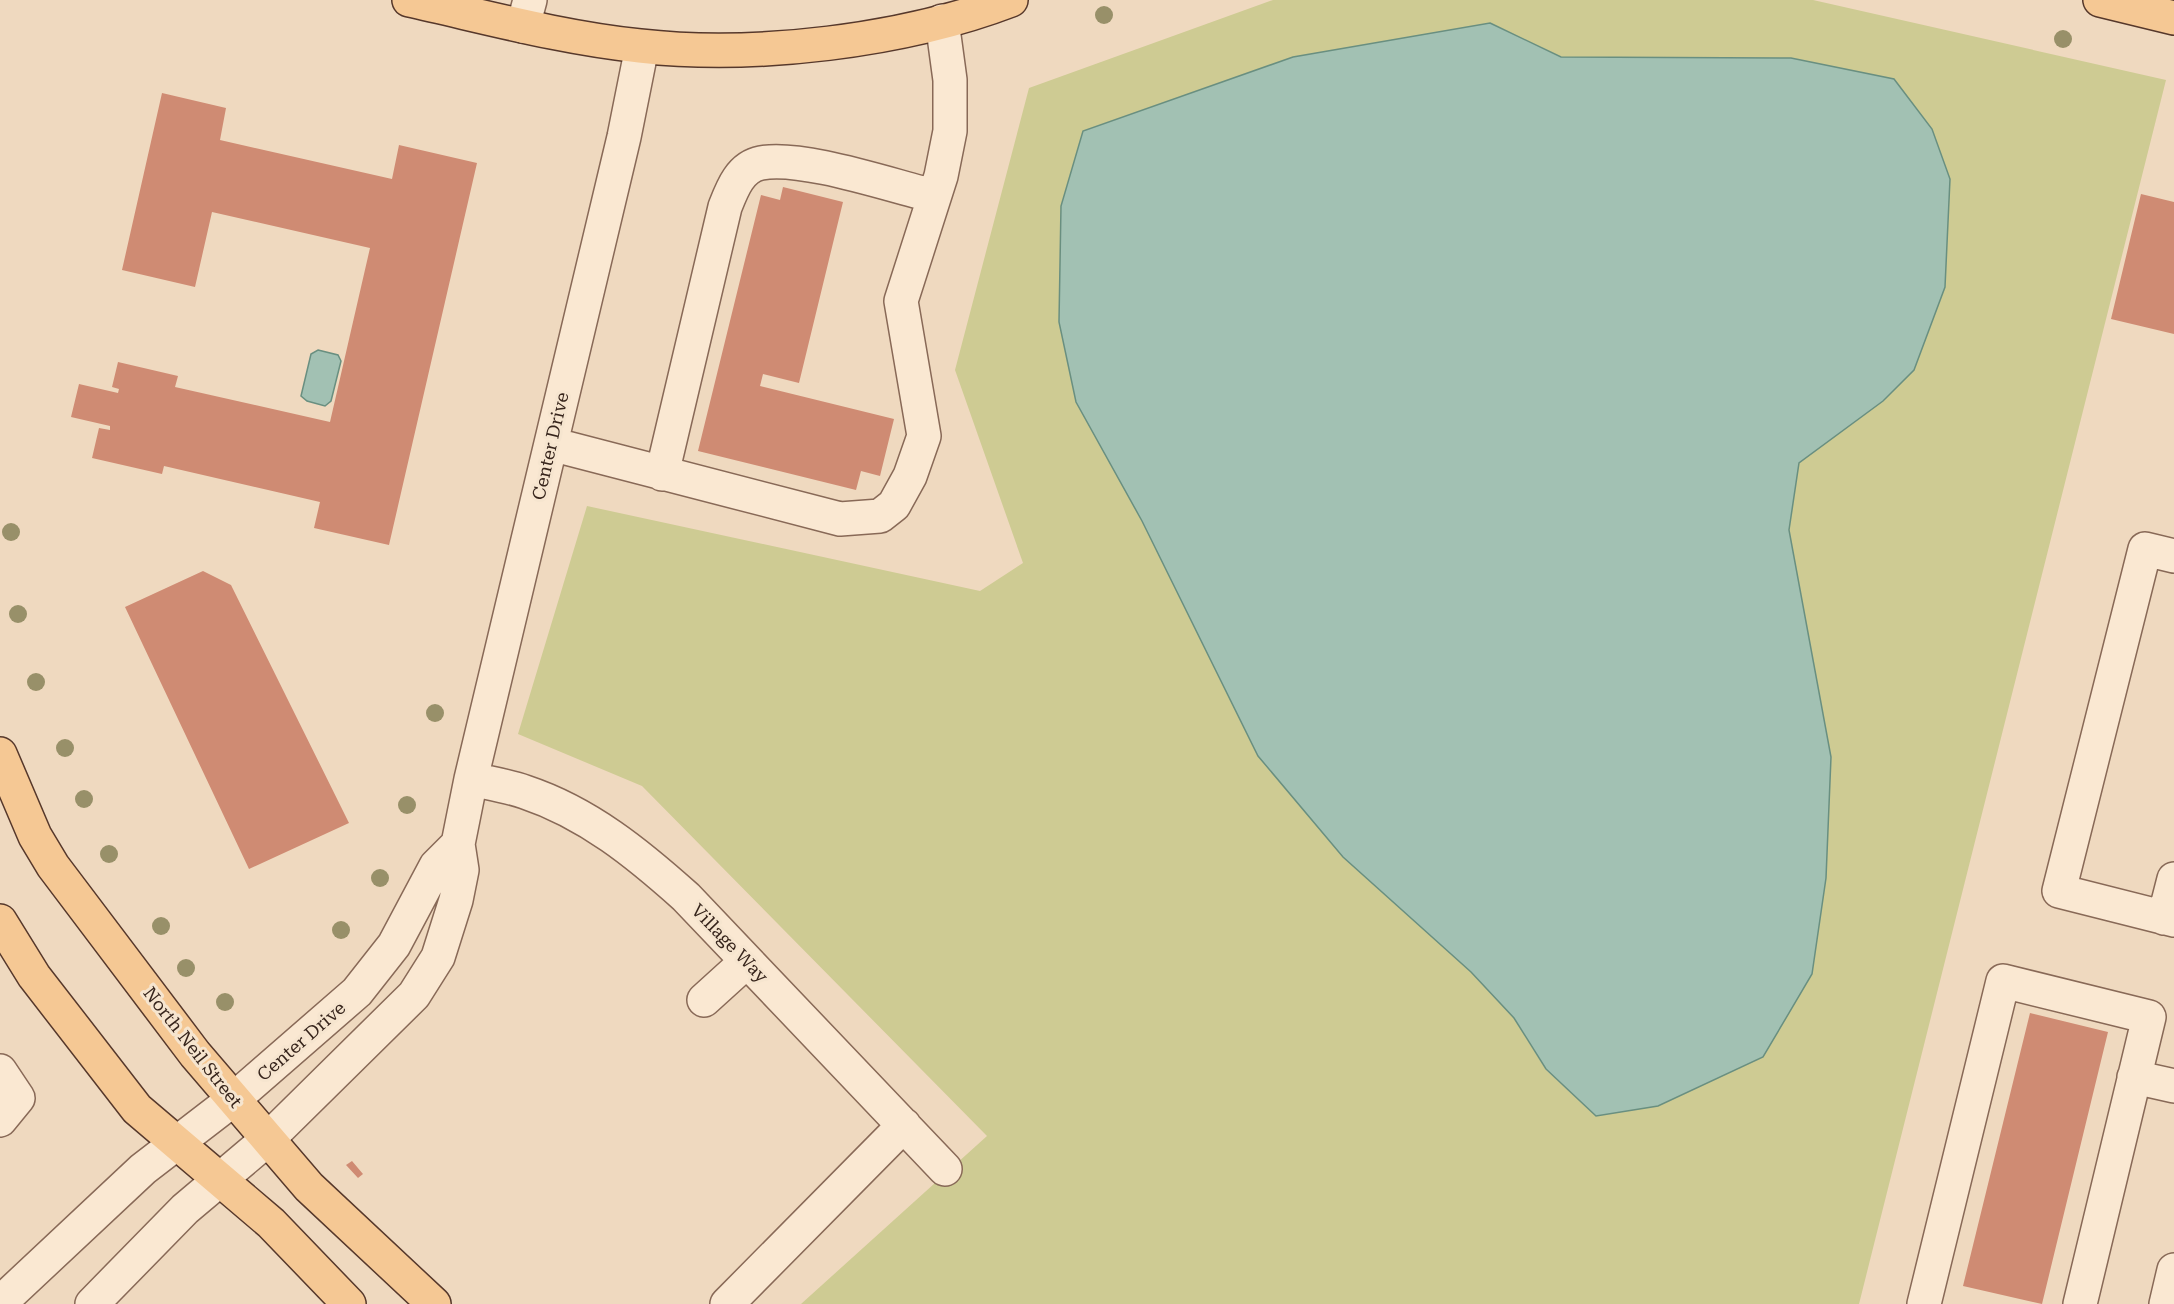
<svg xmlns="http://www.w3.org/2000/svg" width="2174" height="1304" font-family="'Roboto Serif',serif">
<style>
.green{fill:#cecb93;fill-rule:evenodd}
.water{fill:#a2c1b3;stroke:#698f80;stroke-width:1.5}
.building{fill:#cf8b73}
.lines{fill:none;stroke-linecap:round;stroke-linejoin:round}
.minor-casing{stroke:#886957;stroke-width:36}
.major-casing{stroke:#56382b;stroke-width:36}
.minor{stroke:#fae8d2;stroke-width:33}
.major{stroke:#f5c894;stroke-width:33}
.tree{fill:#989069}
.labels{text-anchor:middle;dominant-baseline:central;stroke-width:6;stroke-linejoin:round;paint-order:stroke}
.street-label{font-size:18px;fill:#37251c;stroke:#f6e5cf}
</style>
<rect width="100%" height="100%" fill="#efd9bf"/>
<path class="green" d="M 1273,0 L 1813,0 L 2166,80 L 1859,1304 L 801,1304 L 987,1136 L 642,786 L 518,734 L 587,506 L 980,591 L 1023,563 L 955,370 L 1029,88 ZM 1490,23 L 1561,57 L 1791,58 L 1883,401 L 1799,463 L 1789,530 L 1831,757 L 1596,1116 L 1546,1070 L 1514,1018 L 1471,972 L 1343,857 L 1142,520 L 1076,402 L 1059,322 L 1061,206 L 1083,131 L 1293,57 Z"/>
<path class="water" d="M 1490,23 L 1561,57 L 1791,58 L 1894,79 L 1932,129 L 1950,179 L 1945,287 L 1914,370 L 1883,401 L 1799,463 L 1789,530 L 1831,757 L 1826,878 L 1812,974 L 1763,1057 L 1658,1106 L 1596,1116 L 1546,1069 L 1514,1018 L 1471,972 L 1343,857 L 1258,756 L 1142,521 L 1076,402 L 1059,322 L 1061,206 L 1083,131 L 1293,57 Z
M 318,350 L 338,355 L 341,361 L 331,401 L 325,406 L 307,401 L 301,396 L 311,354 Z"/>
<path class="building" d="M 162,93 L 226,108 L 220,140 L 392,179 L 399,145 L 477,163 L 389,545 L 314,528 L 320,502 L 164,466 L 162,474 L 92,458 L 99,428 L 110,430 L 110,426 L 71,417 L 79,384 L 118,393 L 119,389 L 112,387 L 118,362 L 178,376 L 175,387 L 330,422 L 370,248 L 212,212 L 195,287 L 122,270 Z
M 783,187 L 843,202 L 799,383 L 763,374 L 760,386 L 894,419 L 880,476 L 861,471 L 856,490 L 698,451 L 761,195 L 780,200 Z
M 2141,194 L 2174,202 L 2174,334 L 2111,319 Z
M 203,571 L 231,585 L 349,823 L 249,869 L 125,607 Z
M 2030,1013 L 2108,1032 L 2042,1304 L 1963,1286 Z
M 352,1161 L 363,1174 L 358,1178 L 346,1165 Z"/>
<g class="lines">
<defs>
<path id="minor" d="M 523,26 L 530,0
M 551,444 L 840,519 L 880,516 L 894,505 L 910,476 L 924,436 L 901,301 L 941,176 L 950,131 L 950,80 L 942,21
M 662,474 L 725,207 C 732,189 740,167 761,163 C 802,155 892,186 934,196
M 2174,556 L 2145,549 L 2059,891 L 2174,920
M 471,779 C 489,783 508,786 525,792 C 588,813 638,854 686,897 L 945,1169
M 2164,918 L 2174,879
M 704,1000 L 747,961
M 0,1071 L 18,1098 L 0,1120
M 2134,1077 L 2174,1086
M 0,1303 L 143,1169 L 234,1099 L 357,992 L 394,945 L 436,866 L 458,844
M 92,1304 L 185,1209 L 268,1139 L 414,995 L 438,957 L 456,900 L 462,870 L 458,844 L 471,779 L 624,137 L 642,47
M 727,1304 L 904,1125
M 1924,1304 L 2003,981 L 2149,1017 L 2080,1304
M 2166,1304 L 2174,1270"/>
<path id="major" d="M 409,0 C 486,17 562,38 640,46 C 755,59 904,41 1011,0
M 2100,0 L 2174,18
M 0,754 L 35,836 L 53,866 L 195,1054 L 309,1187 L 434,1304
M 0,921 L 34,976 L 137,1109 L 271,1223 L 349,1304"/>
</defs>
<use href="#minor" class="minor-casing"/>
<use href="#major" class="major-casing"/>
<use href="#minor" class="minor"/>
<use href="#major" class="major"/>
</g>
<g class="tree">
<circle cx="1104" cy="15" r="9"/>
<circle cx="2063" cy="39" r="9"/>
<circle cx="11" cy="532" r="9"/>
<circle cx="18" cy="614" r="9"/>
<circle cx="36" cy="682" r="9"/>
<circle cx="435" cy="713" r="9"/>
<circle cx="65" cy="748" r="9"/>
<circle cx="84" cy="799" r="9"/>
<circle cx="407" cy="805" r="9"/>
<circle cx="109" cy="854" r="9"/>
<circle cx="380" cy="878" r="9"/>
<circle cx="161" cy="926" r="9"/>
<circle cx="341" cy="930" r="9"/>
<circle cx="186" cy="968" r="9"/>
<circle cx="225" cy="1002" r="9"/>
</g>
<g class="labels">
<g class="street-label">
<text transform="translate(550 446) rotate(-77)">Center Drive</text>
<text transform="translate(730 943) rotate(46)">Village Way</text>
<text transform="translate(301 1041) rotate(-41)">Center Drive</text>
<text transform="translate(193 1047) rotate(52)">North Neil Street</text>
</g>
</g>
</svg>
